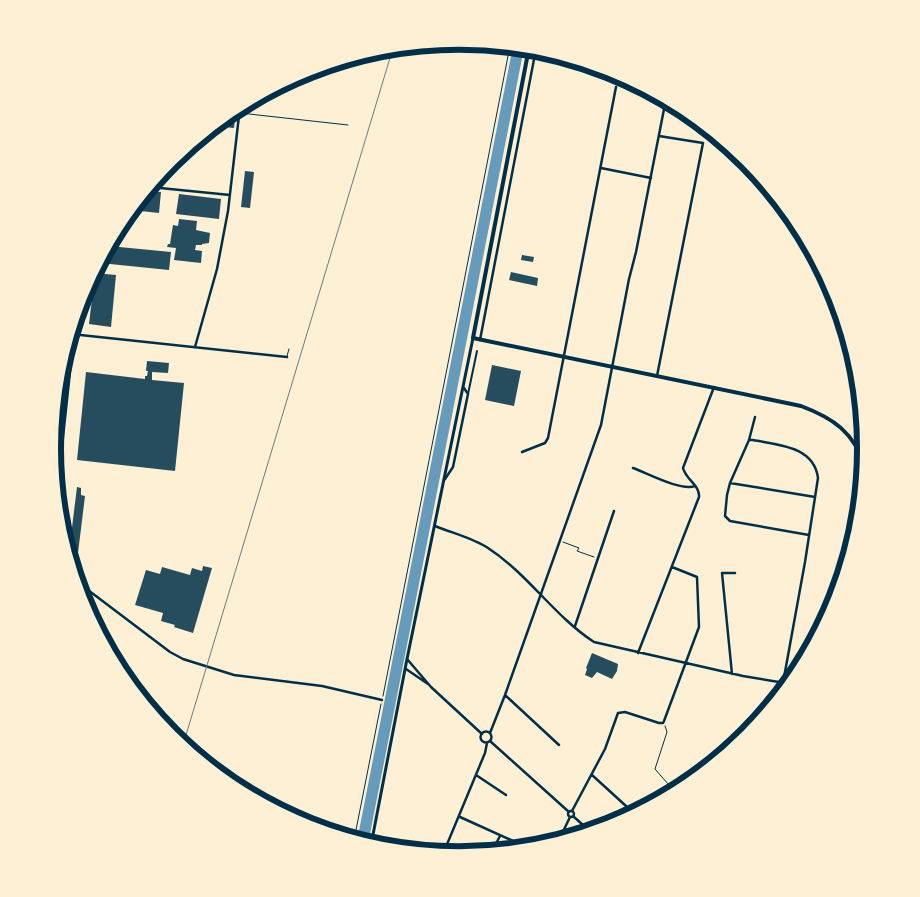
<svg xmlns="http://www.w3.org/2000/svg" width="920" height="897" font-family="Lato,sans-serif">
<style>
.water{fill:#669bbc}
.building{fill:#264d5e}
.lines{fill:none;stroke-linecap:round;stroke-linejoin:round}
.path{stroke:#003049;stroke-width:1}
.service{stroke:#003049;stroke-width:1}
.pedestrian{stroke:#003049;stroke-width:2}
.minor{stroke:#003049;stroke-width:2.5}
.tertiary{stroke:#003049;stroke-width:3}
.secondary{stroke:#003049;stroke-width:4}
.rail{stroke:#657d81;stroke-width:1}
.rim{fill:none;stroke:#003049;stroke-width:6}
</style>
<rect width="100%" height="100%" fill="#fdf0d5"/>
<path class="water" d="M 513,46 L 524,48 L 368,844 L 357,841 Z"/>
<path class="building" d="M 236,109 L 234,128 L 214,126 L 234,110 Z
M 245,171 L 254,172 L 250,208 L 241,207 Z
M 147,191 L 161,192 L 159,213 L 131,210 Z
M 179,194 L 221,199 L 219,219 L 176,214 Z
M 179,219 L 197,221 L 196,230 L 210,233 L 209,243 L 202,244 L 202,245 L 196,245 L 195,250 L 202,251 L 201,263 L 174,260 L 176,248 L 167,247 L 168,244 L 170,244 L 173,225 L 178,226 Z
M 109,246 L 171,252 L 169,270 L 100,263 Z
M 522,255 L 534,257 L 533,262 L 521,260 Z
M 511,272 L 538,278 L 537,286 L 509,280 Z
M 95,273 L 116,275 L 111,327 L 89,324 Z
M 147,361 L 169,363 L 168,373 L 152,372 L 152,380 L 184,383 L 175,471 L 77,460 L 86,372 L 145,379 L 145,376 L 147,376 L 148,371 L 146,371 Z
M 492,365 L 521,371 L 514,406 L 485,400 Z
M 77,487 L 81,488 L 81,495 L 85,496 L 78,553 L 69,552 Z
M 203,566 L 212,568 L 193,633 L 174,627 L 175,625 L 161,621 L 163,613 L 135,605 L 146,570 L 160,574 L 162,567 L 190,575 L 192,568 L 202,571 Z
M 592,653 L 618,664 L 617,671 L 612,679 L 597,672 L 592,678 L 585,675 L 587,669 L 586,668 Z"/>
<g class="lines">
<path class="path" d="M 563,542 L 579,548 L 577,551 L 594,557
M 383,696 L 510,46
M 665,726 L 667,732 L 655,769 L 676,793
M 378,837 C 396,839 415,843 433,853
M 354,840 L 381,704"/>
<path class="service" d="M 240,113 L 348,125
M 287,356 L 289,349"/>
<path class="pedestrian" d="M 468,394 L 477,351"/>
<path class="minor" d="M 618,76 L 619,74
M 601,168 L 651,178
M 150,187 L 230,195
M 71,334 L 287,357
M 480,340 L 536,49
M 195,347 L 217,269 L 228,211 L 240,107
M 657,376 L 703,143 L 659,136
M 755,417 L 749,440 L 730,483 L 727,495 L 725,516 L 730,521 L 809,535
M 749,440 L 753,440 C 778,445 814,446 818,478 L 805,562 L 783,683
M 522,452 L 545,443 L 548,438 L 616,87
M 53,454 L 64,358
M 633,468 C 649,474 680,491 695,486
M 445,479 L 453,467 L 468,394 L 464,388
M 730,483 L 815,497
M 57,493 L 74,334
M 435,526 C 452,533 473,538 488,548 C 528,574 554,616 594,642 L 743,676 L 791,684
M 78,586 L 88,590 L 170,652 L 183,659 L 234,675 L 322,686 L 382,700
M 575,626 L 614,511
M 638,653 L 699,497 C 700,485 686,480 683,468 L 714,387
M 407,659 L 431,687 L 482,734
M 406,669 L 428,684
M 732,674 L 722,573 L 735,573
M 505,695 L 559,745
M480.5 737a5.5 5.5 0 1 1 11 0a5.5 5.5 0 1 1-11 0Z
M 490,733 L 505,695 L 601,425 L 629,279 L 636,252 L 666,99
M 490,741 L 569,812
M 476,775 L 506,795
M 592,775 L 626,806
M568 814a3 3 0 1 1 6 0a3 3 0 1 1-6 0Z
M 572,811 L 605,749 L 618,713 L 625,712 L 659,723 L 663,723 L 664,721 L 699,627 L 697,577 L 672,567
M 460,817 L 531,849
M 574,817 L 591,832
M 558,842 L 570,817
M 491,853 L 500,836
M 443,854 L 485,753 L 487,743"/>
<path class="tertiary" d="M 371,845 L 407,659 L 473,338"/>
<path class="secondary" d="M 529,48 L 473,338 L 801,406 C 833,418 854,432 865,467"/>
<path class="rail" d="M 183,745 L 393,48"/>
</g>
<path d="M0 0H920V897H0ZM61 448a398 398 0 1 1 796 0a398 398 0 1 1-796 0Z" fill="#fdf0d5" fill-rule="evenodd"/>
<path class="rim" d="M61 448a398 398 0 1 1 796 0a398 398 0 1 1-796 0Z"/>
</svg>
